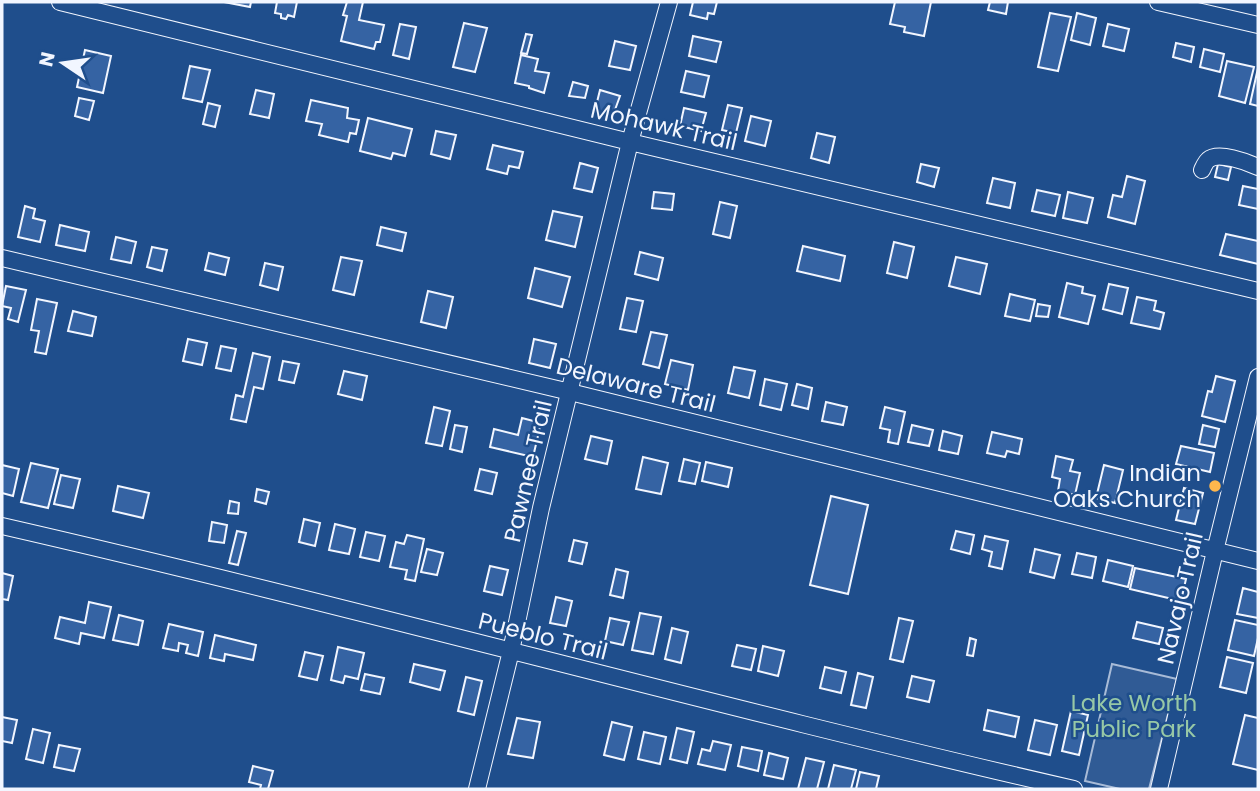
<svg xmlns="http://www.w3.org/2000/svg" width="1260" height="791" font-family="Poppins,sans-serif">
<style>
.built{fill:#305b95;stroke:#a8bbd7;stroke-width:2}
.building{fill:#3563a3;stroke:#f2f6ff;stroke-width:2}
.lines{fill:none;stroke-linecap:round;stroke-linejoin:round}
.minor-casing{stroke:#f2f6ff;stroke-width:18}
.minor{stroke:#1f4e8c;stroke-width:16}
.poi-dot{fill:#ffb74d;stroke:#1f4e8c;stroke-width:2.5}
.labels{text-anchor:middle;dominant-baseline:central;stroke-width:5;stroke-linejoin:round;paint-order:stroke}
.street-label{font-size:23px;fill:#f2f6ff;stroke:#1f4e8c}
.poi-label{font-size:23px;fill:#f2f6ff;stroke:#1f4e8c;text-anchor:end}
.park-label{font-size:23px;fill:#97c8a6;stroke:#1f4e8c}
</style>
<rect width="100%" height="100%" fill="#1f4e8c"/>
<path class="built" d="M 1112,664 L 1177,679 L 1149,789 L 1120,789 L 1085,781 Z"/>
<path class="building" d="M 224,2 L 251,2 L 250,7 Z
M 277,2 L 297,2 L 294,17 L 288,15 L 286,19 L 281,18 L 281,14 L 275,13 Z
M 347,2 L 363,2 L 359,20 L 384,25 L 380,42 L 376,42 L 374,49 L 341,41 L 347,16 L 343,15 Z
M 693,2 L 717,2 L 714,14 L 708,13 L 707,19 L 690,15 Z
M 895,2 L 931,2 L 924,36 L 904,32 L 905,27 L 890,24 Z
M 990,2 L 1008,2 L 1006,14 L 988,10 Z
M 1050,13 L 1071,17 L 1058,71 L 1038,67 Z
M 1077,13 L 1096,18 L 1090,45 L 1071,40 Z
M 464,23 L 487,28 L 475,72 L 453,67 Z
M 400,24 L 416,27 L 409,59 L 393,55 Z
M 1108,24 L 1129,29 L 1124,51 L 1103,46 Z
M 526,34 L 532,35 L 527,54 L 521,53 Z
M 693,36 L 721,42 L 716,62 L 689,56 Z
M 615,41 L 636,46 L 630,70 L 609,66 Z
M 1176,43 L 1194,47 L 1191,62 L 1173,57 Z
M 1204,49 L 1224,54 L 1220,72 L 1200,67 Z
M 85,50 L 111,56 L 103,93 L 77,87 Z
M 521,55 L 538,59 L 535,71 L 549,73 L 544,93 L 529,88 L 529,86 L 515,83 Z
M 1227,61 L 1254,67 L 1245,103 L 1219,96 Z
M 190,66 L 210,70 L 202,102 L 183,98 Z
M 1258,68 L 1258,106 L 1250,104 Z
M 686,71 L 709,76 L 704,97 L 681,92 Z
M 573,82 L 588,86 L 585,98 L 569,96 Z
M 256,90 L 274,94 L 269,118 L 250,114 Z
M 600,90 L 620,96 L 612,118 L 594,114 Z
M 79,98 L 94,101 L 89,120 L 75,116 Z
M 311,100 L 348,108 L 347,118 L 359,120 L 356,134 L 350,133 L 348,142 L 319,135 L 322,124 L 306,121 Z
M 208,103 L 220,106 L 215,127 L 203,124 Z
M 728,105 L 742,108 L 736,133 L 722,130 Z
M 684,108 L 706,113 L 701,131 L 680,126 Z
M 751,116 L 771,121 L 765,146 L 745,141 Z
M 368,118 L 412,129 L 405,156 L 393,153 L 391,159 L 360,151 Z
M 436,131 L 456,135 L 450,159 L 431,154 Z
M 817,133 L 835,137 L 829,163 L 811,158 Z
M 493,145 L 523,152 L 519,168 L 509,166 L 507,174 L 487,169 Z
M 580,163 L 598,168 L 592,192 L 574,188 Z
M 921,164 L 939,168 L 934,187 L 917,182 Z
M 1218,164 L 1231,167 L 1228,180 L 1215,177 Z
M 1127,176 L 1145,181 L 1135,224 L 1108,217 L 1113,195 L 1122,197 Z
M 993,178 L 1015,183 L 1010,208 L 987,203 Z
M 1243,186 L 1258,189 L 1258,209 L 1239,205 Z
M 1037,190 L 1060,195 L 1055,216 L 1032,211 Z
M 654,192 L 674,194 L 672,210 L 652,208 Z
M 1068,192 L 1093,198 L 1087,223 L 1063,218 Z
M 720,202 L 737,206 L 730,238 L 713,234 Z
M 25,206 L 35,209 L 33,218 L 45,221 L 40,242 L 18,237 Z
M 553,211 L 582,217 L 575,247 L 546,240 Z
M 60,225 L 89,232 L 85,251 L 56,245 Z
M 381,227 L 406,233 L 402,251 L 377,245 Z
M 1226,234 L 1258,241 L 1258,264 L 1220,255 Z
M 116,237 L 136,242 L 131,263 L 111,259 Z
M 894,242 L 914,247 L 907,278 L 887,273 Z
M 803,246 L 845,256 L 840,281 L 797,271 Z
M 152,247 L 167,250 L 162,271 L 147,267 Z
M 640,252 L 663,258 L 658,280 L 635,274 Z
M 209,253 L 229,258 L 225,275 L 205,270 Z
M 341,257 L 362,261 L 354,295 L 333,290 Z
M 956,257 L 987,264 L 980,294 L 949,286 Z
M 265,263 L 283,267 L 278,290 L 260,285 Z
M 535,268 L 570,277 L 562,307 L 528,298 Z
M 1067,283 L 1083,287 L 1082,293 L 1095,296 L 1088,324 L 1059,317 Z
M 1109,284 L 1128,288 L 1122,314 L 1103,309 Z
M 6,286 L 26,290 L 18,322 L 8,319 L 11,308 L 2,306 Z
M 428,291 L 453,297 L 446,328 L 421,322 Z
M 1010,294 L 1035,300 L 1030,321 L 1005,316 Z
M 1137,297 L 1156,301 L 1154,310 L 1164,313 L 1160,329 L 1131,323 Z
M 627,298 L 643,301 L 636,332 L 620,329 Z
M 37,299 L 57,303 L 46,354 L 35,352 L 39,331 L 31,330 Z
M 1038,304 L 1050,306 L 1048,317 L 1036,316 Z
M 73,311 L 96,317 L 92,336 L 68,331 Z
M 651,332 L 667,335 L 659,368 L 643,364 Z
M 188,339 L 207,343 L 202,365 L 183,361 Z
M 534,339 L 556,344 L 550,368 L 529,363 Z
M 221,346 L 236,349 L 231,371 L 216,368 Z
M 253,353 L 270,357 L 263,389 L 254,387 L 246,422 L 231,419 L 236,395 L 243,397 Z
M 671,360 L 693,365 L 688,390 L 665,384 Z
M 283,361 L 299,364 L 294,383 L 279,380 Z
M 734,367 L 755,371 L 749,398 L 728,393 Z
M 344,371 L 367,376 L 362,400 L 338,394 Z
M 1216,376 L 1235,381 L 1225,422 L 1202,416 L 1208,391 L 1212,392 Z
M 765,379 L 787,384 L 781,410 L 760,405 Z
M 797,384 L 812,388 L 808,409 L 792,405 Z
M 826,402 L 847,407 L 843,425 L 822,421 Z
M 434,407 L 450,411 L 442,446 L 426,443 Z
M 885,407 L 905,412 L 898,444 L 888,442 L 890,430 L 880,428 Z
M 522,418 L 541,423 L 533,457 L 490,447 L 494,429 L 518,435 Z
M 455,425 L 467,427 L 462,452 L 450,449 Z
M 912,425 L 933,430 L 929,446 L 908,442 Z
M 1203,425 L 1219,429 L 1215,447 L 1199,444 Z
M 943,431 L 962,436 L 958,454 L 939,450 Z
M 992,432 L 1022,439 L 1019,454 L 1007,451 L 1005,457 L 987,453 Z
M 591,436 L 612,441 L 607,464 L 585,459 Z
M 1181,446 L 1214,453 L 1210,472 L 1176,464 Z
M 1056,456 L 1073,460 L 1070,471 L 1080,473 L 1075,495 L 1058,491 L 1060,479 L 1052,477 Z
M 643,457 L 668,463 L 661,494 L 636,489 Z
M 684,459 L 700,463 L 695,484 L 679,481 Z
M 706,462 L 732,468 L 728,487 L 702,481 Z
M 31,463 L 58,469 L 48,508 L 21,502 Z
M 2,465 L 19,469 L 13,496 L 2,493 Z
M 1104,465 L 1123,470 L 1115,503 L 1096,498 Z
M 480,469 L 497,473 L 492,494 L 475,490 Z
M 61,475 L 80,479 L 73,508 L 54,504 Z
M 118,486 L 149,493 L 143,518 L 113,511 Z
M 1184,488 L 1203,493 L 1195,524 L 1176,520 Z
M 257,489 L 269,492 L 266,504 L 255,501 Z
M 831,496 L 868,505 L 848,594 L 810,585 Z
M 230,501 L 239,503 L 238,514 L 228,513 Z
M 304,519 L 320,523 L 315,546 L 299,542 Z
M 212,522 L 227,525 L 224,543 L 209,541 Z
M 335,524 L 355,529 L 349,554 L 329,550 Z
M 237,531 L 246,533 L 238,565 L 229,563 Z
M 956,531 L 974,535 L 970,554 L 951,549 Z
M 366,532 L 385,536 L 379,561 L 360,557 Z
M 407,535 L 424,539 L 415,581 L 405,579 L 407,570 L 390,567 L 396,542 L 404,544 Z
M 985,536 L 1008,541 L 1002,569 L 989,566 L 992,552 L 982,549 Z
M 574,540 L 587,543 L 582,564 L 569,561 Z
M 427,549 L 443,553 L 437,575 L 421,572 Z
M 1035,549 L 1060,555 L 1054,578 L 1030,572 Z
M 1077,553 L 1096,557 L 1092,578 L 1072,574 Z
M 1108,560 L 1133,566 L 1128,587 L 1103,581 Z
M 490,566 L 508,570 L 502,595 L 484,591 Z
M 1135,568 L 1186,579 L 1181,601 L 1130,589 Z
M 616,569 L 628,572 L 623,598 L 610,595 Z
M 2,573 L 13,576 L 8,600 L 2,599 Z
M 1243,588 L 1258,592 L 1258,618 L 1237,614 Z
M 556,597 L 572,601 L 566,626 L 550,623 Z
M 89,602 L 111,607 L 104,638 L 81,633 L 79,644 L 55,638 L 60,617 L 85,623 Z
M 640,613 L 661,617 L 653,654 L 632,650 Z
M 119,615 L 143,621 L 138,645 L 113,640 Z
M 610,618 L 629,622 L 623,645 L 605,641 Z
M 899,618 L 913,621 L 903,662 L 890,659 Z
M 1235,620 L 1258,625 L 1258,638 L 1254,656 L 1228,650 Z
M 1137,622 L 1163,628 L 1159,644 L 1133,638 Z
M 169,624 L 203,632 L 198,656 L 186,653 L 188,645 L 179,643 L 178,651 L 163,648 Z
M 672,628 L 688,632 L 681,663 L 665,659 Z
M 215,635 L 256,645 L 253,660 L 225,654 L 224,661 L 210,658 Z
M 970,638 L 976,640 L 973,656 L 967,655 Z
M 737,645 L 756,649 L 751,670 L 732,666 Z
M 763,646 L 784,651 L 778,676 L 758,671 Z
M 338,647 L 364,653 L 358,679 L 345,676 L 343,683 L 331,680 Z
M 305,652 L 323,656 L 317,680 L 299,676 Z
M 1227,657 L 1253,663 L 1246,693 L 1220,687 Z
M 414,664 L 445,671 L 440,690 L 410,682 Z
M 825,667 L 846,672 L 841,693 L 820,688 Z
M 858,673 L 873,677 L 866,708 L 851,705 Z
M 365,674 L 384,678 L 380,694 L 361,690 Z
M 912,676 L 934,681 L 929,702 L 907,697 Z
M 466,677 L 482,681 L 474,715 L 458,711 Z
M 988,710 L 1019,717 L 1015,737 L 984,730 Z
M 1071,711 L 1088,715 L 1079,755 L 1062,751 Z
M 1245,715 L 1258,718 L 1258,770 L 1233,764 Z
M 2,717 L 17,720 L 12,743 L 2,741 Z
M 517,718 L 540,722 L 533,758 L 508,754 Z
M 1035,720 L 1057,725 L 1050,755 L 1028,750 Z
M 612,722 L 632,727 L 624,760 L 604,755 Z
M 677,728 L 694,732 L 687,763 L 670,759 Z
M 33,729 L 50,733 L 43,763 L 26,759 Z
M 644,732 L 666,737 L 660,764 L 638,759 Z
M 713,741 L 731,745 L 725,770 L 698,764 L 702,749 L 710,751 Z
M 59,745 L 80,749 L 74,771 L 54,767 Z
M 742,747 L 762,751 L 758,771 L 738,766 Z
M 769,753 L 788,758 L 783,779 L 764,775 Z
M 806,758 L 824,762 L 817,789 L 798,789 Z
M 834,765 L 856,770 L 851,789 L 828,789 Z
M 253,766 L 273,771 L 268,789 L 260,789 L 261,785 L 249,782 Z
M 860,772 L 879,776 L 876,789 L 856,789 Z"/>
<g class="lines">
<defs>
<path id="minor" d="M 60,2 L 630,142 L 1258,291
M 1158,2 L 1258,25
M 1202,170 C 1203,168 1206,161 1208,160 C 1218,151 1247,162 1258,167
M 2,258 L 570,392 L 1258,561
M 2,526 C 360,608 715,707 1074,789
M 477,789 L 511,651 L 541,508 L 630,142 L 669,2
M 1159,789 L 1215,551 L 1258,377"/>
</defs>
<use href="#minor" class="minor-casing"/>
<use href="#minor" class="minor"/>
</g>
<circle class="poi-dot" cx="1215" cy="486" r="7"/>
<g class="labels">
<g class="street-label">
<text transform="translate(664 126) rotate(13)">Mohawk Trail</text>
<text transform="translate(636 385) rotate(14)">Delaware Trail</text>
<text transform="translate(528 471) rotate(-77)">Pawnee Trail</text>
<text transform="translate(1180 598) rotate(-77)">Navajo Trail</text>
<text transform="translate(543 636) rotate(14)">Pueblo Trail</text>
</g>
<g class="poi-label">
<text x="1201" y="473">Indian<tspan x="1201" dy="26">Oaks Church</tspan></text>
</g>
<g class="park-label">
<text x="1134" y="703">Lake Worth<tspan x="1134" dy="26">Public Park</tspan></text>
</g>
</g>
<rect width="1260" height="791" fill="none" stroke="#f2f6ff" stroke-width="7"/>
<g transform="translate(63 63) rotate(283)" stroke="#1f4e8c" stroke-width="5" paint-order="stroke">
<path d="M0-5L12 26L0 18L-12 26Z" fill="#f2f6ff"/>
<text y="-10" font-size="19" font-weight="bold" text-anchor="middle" fill="#f2f6ff">N</text>
</g>
</svg>
